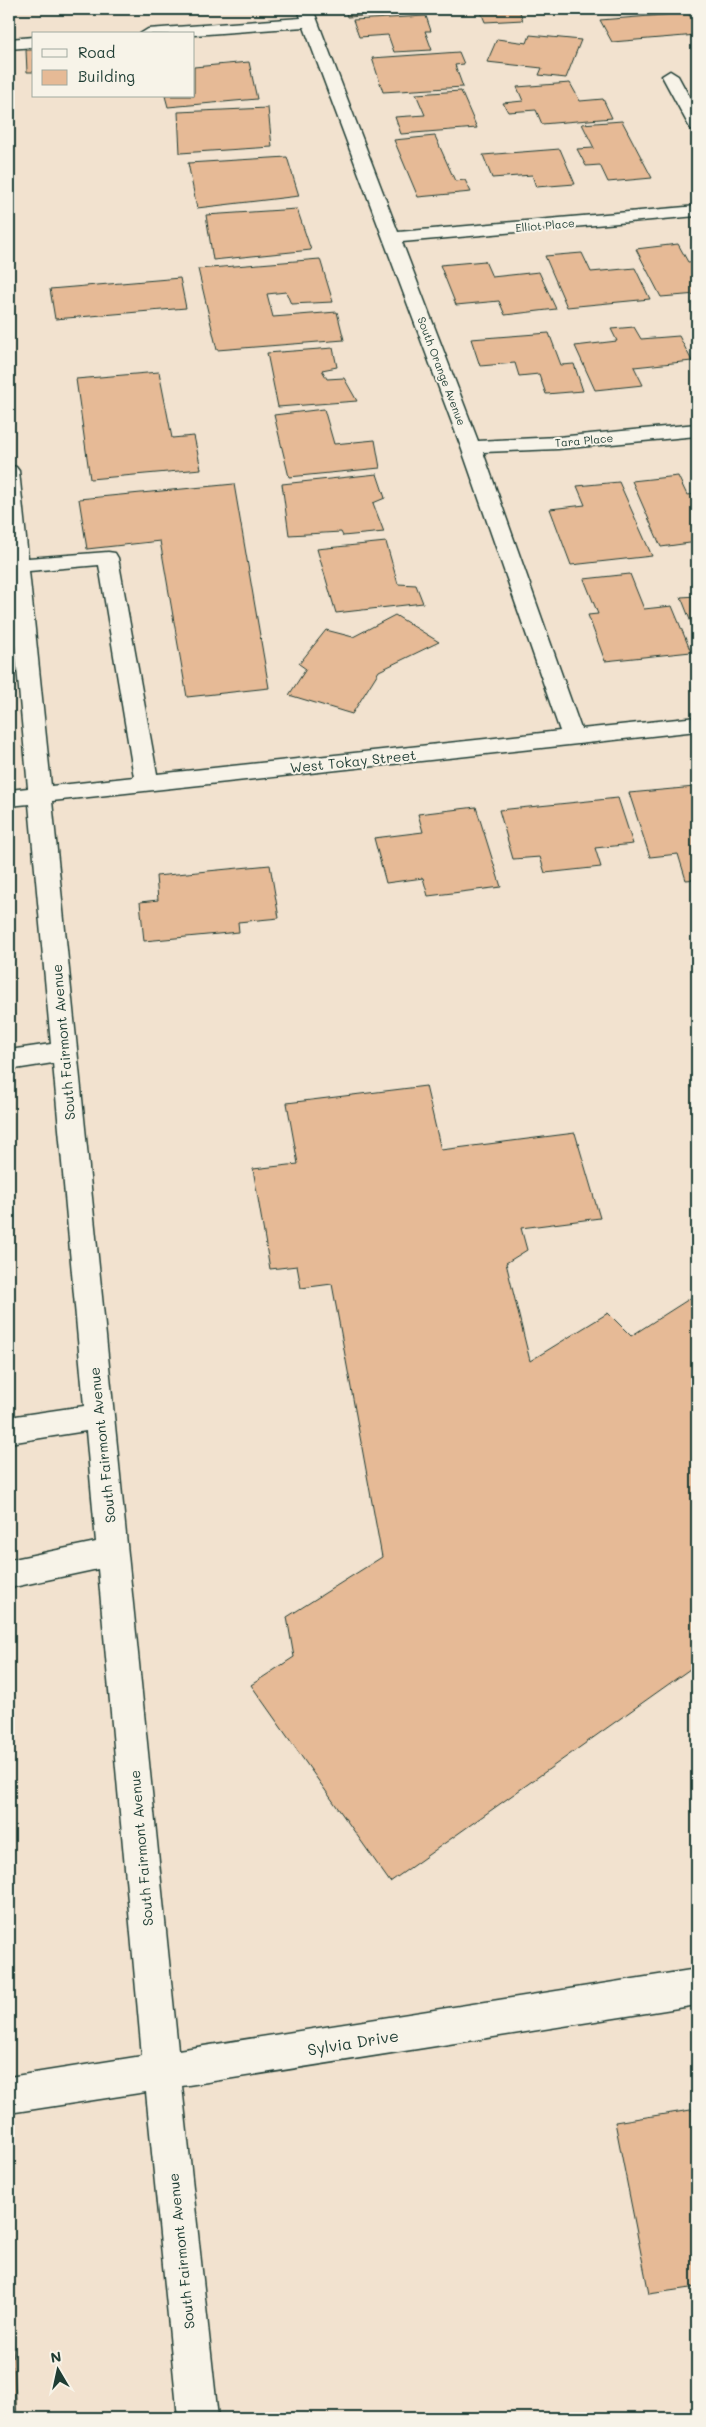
<svg xmlns="http://www.w3.org/2000/svg" width="706" height="2427" font-family="Mali,sans-serif">
<style>
.building{fill:#e6ba96;stroke:#1f3d34}
.lines{fill:none;stroke-linecap:round;stroke-linejoin:round}
.minor-casing{stroke:#1f3d34;stroke-width:3}
.minor{fill:#f7f3e8;fill-rule:evenodd}
.labels{text-anchor:middle;dominant-baseline:central;stroke-width:4;stroke-linejoin:round;paint-order:stroke}
.far-street-label{font-size:11px;fill:#1f3d34;stroke:#f7f3e8}
.street-label{font-size:14px;fill:#1f3d34;stroke:#f7f3e8}
.near-street-label{font-size:16px;fill:#1f3d34;stroke:#f7f3e8}
</style>
<rect width="100%" height="100%" fill="#f2e2cf"/>
<filter id="ink" filterUnits="userSpaceOnUse"><feTurbulence type="fractalNoise" baseFrequency=".02" numOctaves="2"/><feDisplacementMap in="SourceGraphic" scale="10" xChannelSelector="R" yChannelSelector="G"/><feConvolveMatrix kernelMatrix="1 2 1 2 8 2 1 2 1" color-interpolation-filters="sRGB"/></filter>
<g filter="url(#ink)">
<path class="building" d="M 345,9 L 423,9 L 424,12 L 347,17 Z
M 519,10 L 523,20 L 485,22 L 481,12 Z
M 688,13 L 697,28 L 697,35 L 612,42 L 600,20 Z
M 426,16 L 431,31 L 425,31 L 432,50 L 394,52 L 388,35 L 359,37 L 353,20 Z
M 530,35 L 581,40 L 566,78 L 539,75 L 542,68 L 487,62 L 497,39 L 527,43 Z
M 26,50 L 34,50 L 34,72 L 27,72 Z
M 459,52 L 464,64 L 455,65 L 463,87 L 383,92 L 372,58 Z
M 249,62 L 257,99 L 168,107 L 165,96 L 194,96 L 194,67 Z
M 570,83 L 580,101 L 603,99 L 612,118 L 542,124 L 536,110 L 508,112 L 503,103 L 523,101 L 517,87 Z
M 461,91 L 477,128 L 401,134 L 395,117 L 425,115 L 416,94 Z
M 268,108 L 272,147 L 180,153 L 178,112 Z
M 622,121 L 652,178 L 608,182 L 600,165 L 586,166 L 577,149 L 594,148 L 582,124 Z
M 435,136 L 455,181 L 465,180 L 471,192 L 418,197 L 394,140 Z
M 560,149 L 575,184 L 536,187 L 532,175 L 492,178 L 483,155 Z
M 287,157 L 299,196 L 197,208 L 188,163 Z
M 297,209 L 311,250 L 213,260 L 206,215 Z
M 678,244 L 688,262 L 697,261 L 697,294 L 661,297 L 636,249 Z
M 582,253 L 591,272 L 635,268 L 650,299 L 567,307 L 545,256 Z
M 320,259 L 333,302 L 291,304 L 286,292 L 267,294 L 273,317 L 337,312 L 344,340 L 217,350 L 198,269 Z
M 485,261 L 492,277 L 539,272 L 556,309 L 505,315 L 499,301 L 456,305 L 440,265 Z
M 180,278 L 186,308 L 55,319 L 50,289 Z
M 634,327 L 641,339 L 679,336 L 692,361 L 634,367 L 643,385 L 595,390 L 575,346 L 617,341 L 611,329 Z
M 549,333 L 561,365 L 574,364 L 583,391 L 546,394 L 539,374 L 519,376 L 515,363 L 480,366 L 471,339 Z
M 333,348 L 337,367 L 322,370 L 327,379 L 344,378 L 357,401 L 278,407 L 267,353 Z
M 159,372 L 172,438 L 194,436 L 201,469 L 90,479 L 76,379 Z
M 324,409 L 334,444 L 375,440 L 380,468 L 289,477 L 274,415 Z
M 377,474 L 385,498 L 373,503 L 384,532 L 343,536 L 341,532 L 289,535 L 282,484 Z
M 678,476 L 687,495 L 697,494 L 697,542 L 661,547 L 632,481 Z
M 619,482 L 652,556 L 571,565 L 550,509 L 585,505 L 577,486 Z
M 234,484 L 269,688 L 187,697 L 160,541 L 87,549 L 79,499 Z
M 386,542 L 398,584 L 416,585 L 423,603 L 336,613 L 317,549 Z
M 630,574 L 644,609 L 672,606 L 691,652 L 605,661 L 588,615 L 598,614 L 584,579 Z
M 697,596 L 697,630 L 694,630 L 681,597 Z
M 395,615 L 439,642 L 379,671 L 352,714 L 289,695 L 306,669 L 299,664 L 326,630 L 353,637 Z
M 695,787 L 697,794 L 697,879 L 686,880 L 678,854 L 650,857 L 629,793 Z
M 618,798 L 633,844 L 595,848 L 601,867 L 545,873 L 540,857 L 513,859 L 499,810 Z
M 476,807 L 501,887 L 428,896 L 423,878 L 386,883 L 374,838 L 423,832 L 418,814 Z
M 270,865 L 279,918 L 238,922 L 239,932 L 144,941 L 140,902 L 158,900 L 156,876 Z
M 426,1086 L 441,1150 L 575,1133 L 600,1218 L 521,1228 L 527,1250 L 506,1263 L 530,1361 L 608,1313 L 631,1336 L 697,1294 L 697,1664 L 390,1882 L 251,1685 L 294,1657 L 287,1617 L 382,1557 L 332,1284 L 301,1288 L 297,1266 L 270,1269 L 253,1169 L 298,1164 L 287,1103 Z
M 697,2109 L 697,2287 L 649,2294 L 615,2122 Z
M 9,2271 L 17,2418 L 9,2418 Z"/>
<g class="lines">
<defs>
<path id="minor" d="M 298,9 L 313,9 L 398,232 L 697,206 L 697,216 L 402,242 L 478,441 L 558,437 L 697,424 L 697,436 L 558,449 L 483,452 L 581,729 L 697,717 L 697,731 L 52,801 L 178,2050 L 697,1969 L 697,2005 L 182,2086 L 218,2418 L 178,2418 L 146,2092 L 9,2113 L 9,2077 L 142,2056 L 98,1569 L 9,1588 L 9,1560 L 96,1542 L 86,1431 L 9,1443 L 9,1417 L 84,1406 L 53,1063 L 9,1070 L 9,1050 L 51,1044 L 29,804 L 9,806 L 9,790 L 28,788 L 9,578 L 9,465 L 16,467 L 19,471 L 28,558 L 108,552 L 115,553 L 118,558 L 157,774 L 560,731 L 461,447 L 304,27 L 194,35 L 140,34 L 148,29 L 301,18 ZM 99,565 L 134,777 L 51,786 L 29,571 Z
M 34,37 L 34,47 L 9,49 L 9,39 Z
M 670,71 L 678,76 L 697,111 L 697,131 L 691,129 L 689,126 L 662,76 Z"/>
</defs>
<use href="#minor" class="minor-casing"/>
<use href="#minor" class="minor"/>
</g>
</g>
<g class="labels">
<g class="far-street-label">
<text transform="translate(545 225) rotate(-5)">Elliot Place</text>
<text transform="translate(442 371) rotate(69)">South Orange Avenue</text>
<text transform="translate(584 440) rotate(-5)">Tara Place</text>
</g>
<g class="street-label">
<text transform="translate(353 761) rotate(-6)">West Tokay Street</text>
<text transform="translate(63 1042) rotate(-95)">South Fairmont Avenue</text>
<text transform="translate(102 1445) rotate(-96)">South Fairmont Avenue</text>
<text transform="translate(141 1848) rotate(-95)">South Fairmont Avenue</text>
<text transform="translate(181 2251) rotate(-96)">South Fairmont Avenue</text>
</g>
<g class="near-street-label">
<text transform="translate(353 2042) rotate(-9)">Sylvia Drive</text>
</g>
</g>
<rect width="706" height="2427" fill="none" stroke="#f7f3e8" stroke-width="30"/>
<rect x="15" y="15" width="676" height="2397" fill="none" stroke="#1f3d34" stroke-width="2" filter="url(#ink)"/>
<rect x="32" y="32" width="162" height="65" fill="#f7f3e8" stroke="#a1aaa0"/>
<rect x="42" y="49" width="25" height="8" fill="#f7f3e8" stroke="#a1aaa0"/>
<text x="78" y="58" font-size="15" fill="#1f3d34">Road</text>
<rect x="42" y="70" width="25" height="15" fill="#e6ba96" stroke="#a1aaa0"/>
<text x="78" y="82" font-size="15" fill="#1f3d34">Building</text>
<g transform="translate(58 2370) rotate(351)" stroke="#f7f3e8" stroke-width="4" paint-order="stroke">
<path d="M0-4L9 19L0 12L-9 19Z" fill="#1f3d34"/>
<text y="-8" font-size="14" font-weight="bold" text-anchor="middle" fill="#1f3d34">N</text>
</g>
</svg>
